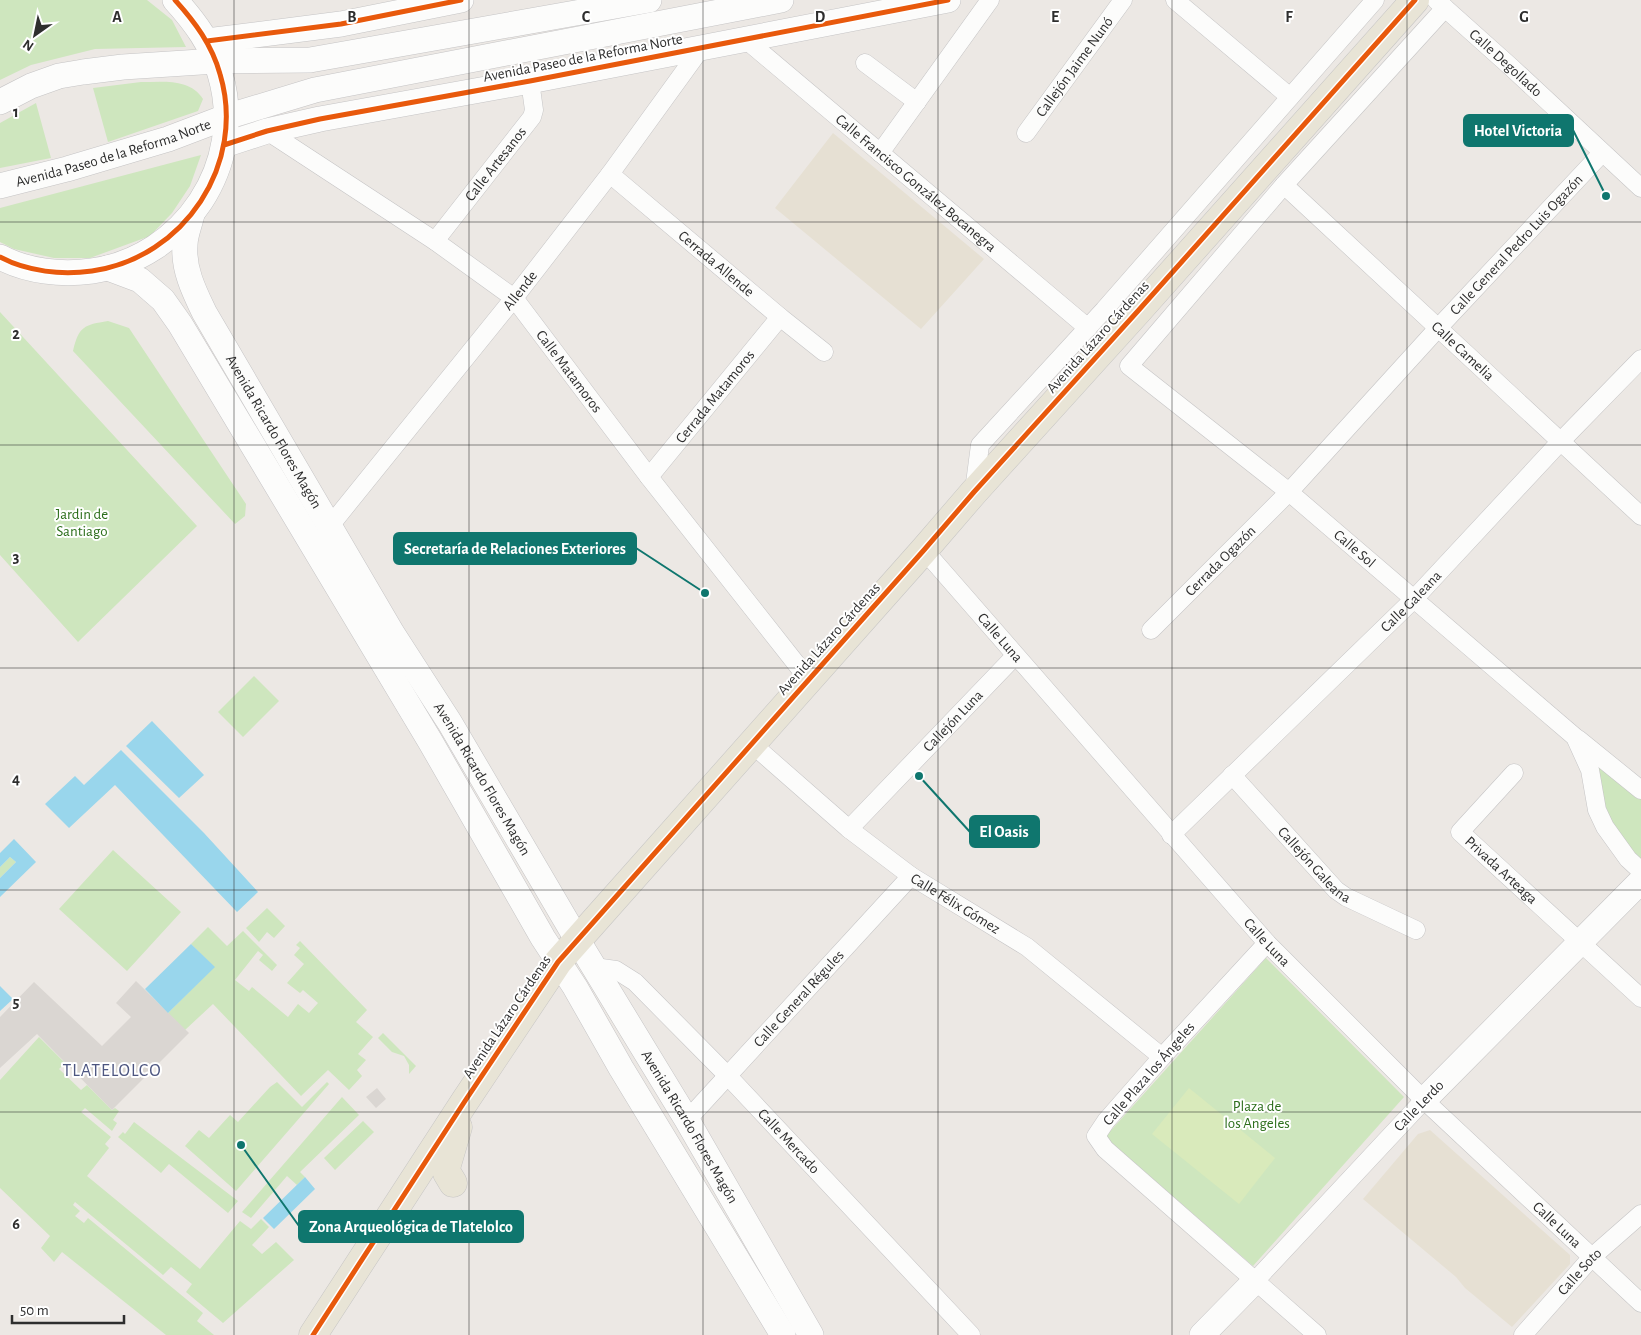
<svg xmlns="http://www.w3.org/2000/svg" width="1641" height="1335" font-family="'Alegreya Sans',sans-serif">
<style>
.education{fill:#e6e0d3}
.green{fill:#cee6be}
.pitch{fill:#d9eabb}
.plaza{fill:#dad6d2}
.water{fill:#99d6ec}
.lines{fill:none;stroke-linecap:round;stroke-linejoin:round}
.street-casing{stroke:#c5c4c5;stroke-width:19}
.secondary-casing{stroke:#c5c4c5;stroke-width:26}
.primary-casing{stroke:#c6c5c4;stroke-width:29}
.street{stroke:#fcfcfb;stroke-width:18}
.secondary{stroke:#fcfcfb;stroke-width:25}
.primary{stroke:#e8e4d6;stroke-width:28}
.cycleway-casing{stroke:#fff;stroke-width:8}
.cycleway{stroke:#e8590c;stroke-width:5}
.grid{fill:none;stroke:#2e2e2e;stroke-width:1;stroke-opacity:0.55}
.labels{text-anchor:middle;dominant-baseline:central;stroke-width:4;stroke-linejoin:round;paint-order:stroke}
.street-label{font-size:15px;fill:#2e2e2e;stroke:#fff}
.park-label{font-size:15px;fill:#2c6e1b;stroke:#fff}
.quarter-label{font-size:18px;letter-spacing:1px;fill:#4d5680;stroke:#fff}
.grid-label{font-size:16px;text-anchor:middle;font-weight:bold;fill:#2e2e2e;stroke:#fff;stroke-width:4;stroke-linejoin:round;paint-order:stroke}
.leader{fill:none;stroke:#0f766e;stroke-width:2}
.callout-dot{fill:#0f766e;stroke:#fff;stroke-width:2}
.callout{fill:#0f766e;stroke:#0f766e;stroke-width:2}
.callout-label{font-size:16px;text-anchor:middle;font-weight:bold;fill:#fff}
</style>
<rect width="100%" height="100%" fill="#ece8e4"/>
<path class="education" d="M 833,133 L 984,259 L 921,329 L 775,208 Z
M 1430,1130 L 1570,1255 L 1570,1264 L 1512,1327 L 1465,1288 L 1456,1277 L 1363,1199 L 1418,1134 Z"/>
<path class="green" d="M 0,0 L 147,0 L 172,20 L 186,47 L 95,49 L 31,65 L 0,80 Z
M 141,82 C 163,82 190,78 203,99 L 198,111 L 108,142 L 93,88 Z
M 36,103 L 51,158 L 0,168 L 0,123 Z
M 201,155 L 190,186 L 172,213 L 150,236 L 90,258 L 54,258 L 14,249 L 0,242 L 0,208 Z
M 0,312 L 197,526 L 78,642 L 0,555 Z
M 108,321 L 129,328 L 246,504 L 245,516 L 235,524 L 73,351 C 79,326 84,325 108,321 Z
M 254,676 L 279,701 L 243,737 L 218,712 Z
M 1597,758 L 1641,795 L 1641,867 L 1608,827 Z
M 113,850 L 181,912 L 127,971 L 59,909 Z
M 10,857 L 16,862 L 0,878 L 0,867 Z
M 267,908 L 285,926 L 274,938 L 267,932 L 259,942 L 246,928 Z
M 208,927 L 227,946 L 243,931 L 277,965 L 272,971 L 259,960 L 263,955 L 258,951 L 235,980 L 249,991 L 252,987 L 288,1017 L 298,1004 L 309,1013 L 318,1003 L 303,990 L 300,993 L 287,983 L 304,964 L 294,955 L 300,948 L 296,945 L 300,941 L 367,1010 L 356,1022 L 373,1037 L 358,1054 L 366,1060 L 357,1070 L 362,1076 L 349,1090 L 328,1070 L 301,1096 L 213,1004 L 185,1030 L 168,1013 L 214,967 L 191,944 Z
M 1266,958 L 1404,1097 L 1253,1266 L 1105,1137 Z
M 383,1033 L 416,1066 L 409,1074 L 409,1065 L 404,1056 L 392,1052 L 378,1038 Z
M 39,1037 L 65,1063 L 59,1069 L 81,1090 L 87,1085 L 112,1110 L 115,1108 L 119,1111 L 113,1120 L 117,1123 L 112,1131 L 85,1108 L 81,1112 L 111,1137 L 105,1144 L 109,1148 L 87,1176 L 200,1269 L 240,1221 L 251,1229 L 261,1219 L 269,1227 L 252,1245 L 262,1254 L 276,1242 L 294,1260 L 223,1323 L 186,1292 L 192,1284 L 171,1267 L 163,1275 L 75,1202 L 73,1205 L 80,1211 L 75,1216 L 84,1223 L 88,1218 L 203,1313 L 197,1321 L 214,1335 L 166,1335 L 62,1252 L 54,1262 L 41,1248 L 50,1236 L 0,1188 L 0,1080 Z
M 277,1082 L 302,1107 L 327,1082 L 329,1084 L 236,1191 L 185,1146 L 199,1130 L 209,1138 L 230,1115 L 238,1122 L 270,1087 Z
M 342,1097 L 359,1115 L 300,1172 L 305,1177 L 297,1185 L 287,1176 L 251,1218 L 242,1212 Z
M 363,1121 L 374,1132 L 335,1170 L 324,1158 Z
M 134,1122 L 238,1201 L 228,1213 L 169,1164 L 161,1173 L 118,1137 L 123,1132 L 125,1134 Z"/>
<path class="pitch" d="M 1189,1088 L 1275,1158 L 1239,1204 L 1152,1134 Z"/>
<path class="plaza" d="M 136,981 L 189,1033 L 112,1110 L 37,1034 L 0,1068 L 0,1017 L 34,982 L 102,1046 L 131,1017 L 116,1003 Z
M 377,1088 L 386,1099 L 376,1108 L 366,1097 Z"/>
<path class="water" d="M 152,721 L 204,775 L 179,798 L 126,746 Z
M 121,750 L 204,833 L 258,892 L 237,912 L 115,785 L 69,828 L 45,804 L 75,776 L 84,785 Z
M 14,839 L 36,862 L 0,897 L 0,878 L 16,862 L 10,857 L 0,867 L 0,853 Z
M 191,944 L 215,967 L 168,1013 L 145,989 Z
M 0,986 L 13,999 L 0,1011 Z
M 305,1177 L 315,1189 L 274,1229 L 263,1218 Z"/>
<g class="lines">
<defs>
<g id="street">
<path d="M 1175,0 L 1290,97"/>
<path id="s1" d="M 1436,0 L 1511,67 L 1641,188"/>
<path id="s2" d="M 1445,8 L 1284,185 L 1129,366 L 1289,492 L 1575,737 L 1590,770 L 1597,810 L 1605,827 L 1628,859 L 1641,871"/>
<path id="s3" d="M 744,38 L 1088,328"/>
<path d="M 865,63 L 917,102"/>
<path id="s4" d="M 267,131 L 435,241 L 514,298 L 649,477 L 809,680"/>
<path id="s5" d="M 1026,133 L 1123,0"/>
<path d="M 880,153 L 990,0"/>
<path id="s6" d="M 610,174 L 780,317 L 824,352"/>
<path id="s7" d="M 1284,185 L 1641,516"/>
<path id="s8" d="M 435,241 L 532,117 L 534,110 L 530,81"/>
<path id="s9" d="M 649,477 L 780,317"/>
<path d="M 974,491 L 980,445 L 1104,310 L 1375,0"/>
<path id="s10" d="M 329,527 L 514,298 L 610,174 L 702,47"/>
<path id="s11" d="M 924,550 L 1267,943 L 1424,1100 L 1641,1303"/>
<path id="s12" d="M 1151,630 L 1289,492 L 1439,327 L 1602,153"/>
<path d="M 1578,739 L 1641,790"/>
<path id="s13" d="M 752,744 L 849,829 L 911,876 L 1027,947 L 1162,1057"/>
<path id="s14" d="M 1514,773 L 1460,832 L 1641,998"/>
<path id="s15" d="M 1232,775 L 1336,890 L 1346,897 L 1416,930"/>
<path id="s16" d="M 849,829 L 1015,656"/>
<path id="s17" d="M 1171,835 L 1414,599 L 1561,441 L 1641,359"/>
<path d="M 1267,943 L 1162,1057 L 1106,1121 L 1096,1136 L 1105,1149 L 1317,1335"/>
<path id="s18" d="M 594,967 L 616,970 L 635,982 L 727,1075 L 971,1335"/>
<path id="s19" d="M 687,1120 L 911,876"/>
<path d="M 1255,1281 L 1424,1100"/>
<path id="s20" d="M 1523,1335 L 1592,1257 L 1641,1214"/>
</g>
<g id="secondary">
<path d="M 207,41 L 341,24 L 461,0"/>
<path d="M 0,102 L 31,86 L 59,76 L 83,72 L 123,67 L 216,61 L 310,60 L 649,0"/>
<path d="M 224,145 L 267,131 L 320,119 L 530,81 L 948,0"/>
<path id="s21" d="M 0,186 L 67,169 L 168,139 L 226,117 L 315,90 L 781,0"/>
<path id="s22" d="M 192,214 C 190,224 185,235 185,245 C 183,269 194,291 204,312 L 392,633 L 450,723 L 578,941 L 687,1120 L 811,1335"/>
<path d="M 0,257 C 28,272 62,275 92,271 C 184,258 247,164 220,74 C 212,45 195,22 175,0"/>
<path d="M 108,268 L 140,280 L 163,300 L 180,324 L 430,741 L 543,938 L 575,987 L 621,1068 L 783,1335"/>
<path d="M 1424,1100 L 1641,881"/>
<path d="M 1202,1335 L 1255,1281"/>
</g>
<path id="primary" d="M 453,1183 L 447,1173 L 446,1168 L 458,1127
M 313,1335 L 465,1101 L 558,962 L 924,550 L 974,492 L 1137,312 L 1415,0"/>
</defs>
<use href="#street" class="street-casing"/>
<use href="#secondary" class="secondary-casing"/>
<use href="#primary" class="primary-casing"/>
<use href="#street" class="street"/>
<use href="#secondary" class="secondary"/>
<use href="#primary" class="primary"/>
<defs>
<path id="cycleway" d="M 207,41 L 341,24 L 461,0
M 224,145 L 267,131 L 320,119 L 530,81 L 948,0
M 0,257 C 28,272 62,275 92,271 C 184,258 247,164 220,74 C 212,45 195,22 175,0
M 313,1335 L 465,1101 L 558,962 L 924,550 L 974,492 L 1137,312 L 1415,0"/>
</defs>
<use href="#cycleway" class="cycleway-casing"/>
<use href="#cycleway" class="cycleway"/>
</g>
<path class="grid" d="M 234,0 L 234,1335M 469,0 L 469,1335M 703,0 L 703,1335M 938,0 L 938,1335M 1172,0 L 1172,1335M 1407,0 L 1407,1335M 0,222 L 1641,222M 0,445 L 1641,445M 0,668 L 1641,668M 0,890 L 1641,890M 0,1112 L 1641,1112"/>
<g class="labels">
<g class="street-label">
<text transform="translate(583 58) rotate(-11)">Avenida Paseo de la Reforma Norte</text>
<text stroke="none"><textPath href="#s1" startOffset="94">Calle Degollado</textPath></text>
<text stroke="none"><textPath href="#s5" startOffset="82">Callejón Jaime Nunó</textPath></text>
<text stroke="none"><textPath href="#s21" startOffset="118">Avenida Paseo de la Reforma Norte</textPath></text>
<text stroke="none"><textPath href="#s8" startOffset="98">Calle Artesanos</textPath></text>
<text stroke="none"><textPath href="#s3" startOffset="225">Calle Francisco González Bocanegra</textPath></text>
<text stroke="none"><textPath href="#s12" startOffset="531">Calle General Pedro Luis Ogazón</textPath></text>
<text stroke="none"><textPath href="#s6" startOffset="139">Cerrada Allende</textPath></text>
<text stroke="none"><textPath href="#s10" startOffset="304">Allende</textPath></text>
<text transform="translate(1098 337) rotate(-48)">Avenida Lázaro Cárdenas</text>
<text stroke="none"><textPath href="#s7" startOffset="244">Calle Camelia</textPath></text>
<text stroke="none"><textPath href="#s4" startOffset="390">Calle Matamoros</textPath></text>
<text stroke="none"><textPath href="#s9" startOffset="104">Cerrada Matamoros</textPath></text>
<text stroke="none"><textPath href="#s22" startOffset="241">Avenida Ricardo Flores Magón</textPath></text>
<text stroke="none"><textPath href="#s2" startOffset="768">Calle Sol</textPath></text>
<text stroke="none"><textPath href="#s12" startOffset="98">Cerrada Ogazón</textPath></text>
<text stroke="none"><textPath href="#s17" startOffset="335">Calle Galeana</textPath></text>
<text stroke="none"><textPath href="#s11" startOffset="116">Calle Luna</textPath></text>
<text transform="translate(829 639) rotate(-48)">Avenida Lázaro Cárdenas</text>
<text stroke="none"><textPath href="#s16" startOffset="150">Callejón Luna</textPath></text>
<text stroke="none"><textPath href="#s22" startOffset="646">Avenida Ricardo Flores Magón</textPath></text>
<text stroke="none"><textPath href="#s15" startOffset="122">Callejón Galeana</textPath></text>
<text stroke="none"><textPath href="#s14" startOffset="136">Privada Arteaga</textPath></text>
<text stroke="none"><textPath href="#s13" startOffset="259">Calle Félix Gómez</textPath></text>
<text stroke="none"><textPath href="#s11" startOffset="521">Calle Luna</textPath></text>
<text stroke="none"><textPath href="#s19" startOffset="165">Calle General Régules</textPath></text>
<text transform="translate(507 1017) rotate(-56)">Avenida Lázaro Cárdenas</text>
<text transform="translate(1149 1074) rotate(-49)">Calle Plaza los Ángeles</text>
<text transform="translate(1419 1106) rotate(-46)">Calle Lerdo</text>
<text stroke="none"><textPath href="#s22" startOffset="1051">Avenida Ricardo Flores Magón</textPath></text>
<text stroke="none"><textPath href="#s18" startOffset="266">Calle Mercado</textPath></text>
<text stroke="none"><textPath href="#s11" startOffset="926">Calle Luna</textPath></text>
<text stroke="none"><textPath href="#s20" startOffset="85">Calle Soto</textPath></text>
</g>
<g class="park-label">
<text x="82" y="514">Jardin de<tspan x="82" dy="17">Santiago</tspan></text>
<text x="1257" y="1106">Plaza de<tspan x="1257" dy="17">los Angeles</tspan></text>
</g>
<g class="quarter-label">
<text x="112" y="1071">TLATELOLCO</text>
</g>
</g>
<g class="grid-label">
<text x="117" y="22">A</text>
<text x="352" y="22">B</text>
<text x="586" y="22">C</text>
<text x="820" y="22">D</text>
<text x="1055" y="22">E</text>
<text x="1289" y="22">F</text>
<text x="1524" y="22">G</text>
<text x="16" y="117">1</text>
<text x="16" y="339">2</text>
<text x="16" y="562">3</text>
<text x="16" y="784">4</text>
<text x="16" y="1007">5</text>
<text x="16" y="1229">6</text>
</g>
<path class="leader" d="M1606 196L1573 130M705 593L636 548M919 776L970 832M241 1145L299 1226"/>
<g class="callout-dot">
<circle cx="1606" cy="196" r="5"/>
<circle cx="705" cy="593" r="5"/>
<circle cx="919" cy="776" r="5"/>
<circle cx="241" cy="1145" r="5"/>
</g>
<g class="callout">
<rect x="1464" y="115" width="109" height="31" rx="5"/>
<rect x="394" y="533" width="242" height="31" rx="5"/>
<rect x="970" y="816" width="69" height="31" rx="5"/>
<rect x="299" y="1211" width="224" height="31" rx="5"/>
</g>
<g class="callout-label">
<text x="1518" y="136">Hotel Victoria</text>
<text x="515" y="554">Secretaría de Relaciones Exteriores</text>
<text x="1004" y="837">El Oasis</text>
<text x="411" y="1232">Zona Arqueológica de Tlatelolco</text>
</g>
<g transform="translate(35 35) rotate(213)" stroke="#ffffff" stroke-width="4" paint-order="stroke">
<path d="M0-4L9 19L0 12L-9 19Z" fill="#2e2e2e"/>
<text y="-8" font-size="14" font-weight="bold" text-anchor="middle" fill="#2e2e2e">N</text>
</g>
<path d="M12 1315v8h112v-8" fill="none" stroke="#2e2e2e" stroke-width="2.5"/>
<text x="20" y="1315" font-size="15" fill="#2e2e2e" stroke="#ffffff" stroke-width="4" paint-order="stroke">50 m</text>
</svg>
